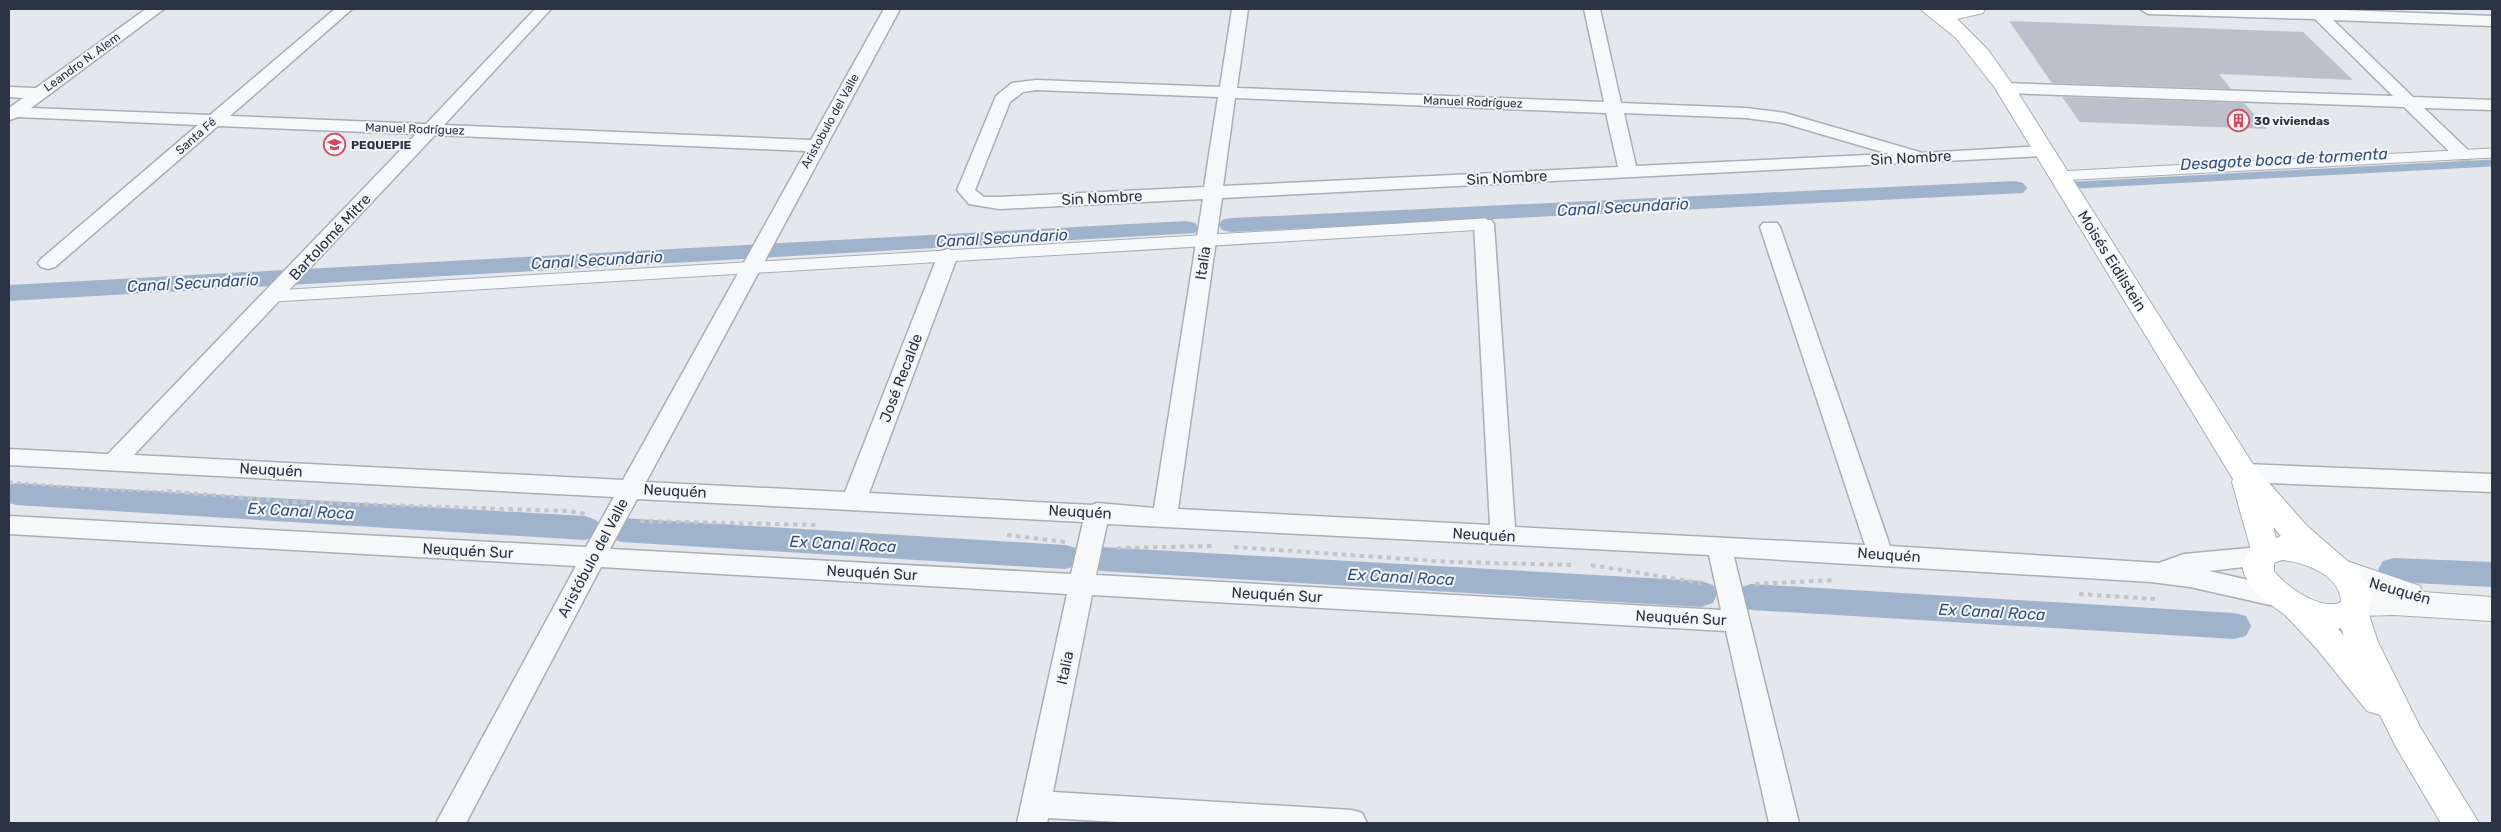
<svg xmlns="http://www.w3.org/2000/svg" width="2501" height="832" font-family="Rubik,sans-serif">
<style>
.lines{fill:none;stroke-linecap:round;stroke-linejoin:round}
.stream{stroke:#9fb4cc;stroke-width:7}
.canal{fill:#9fb4cc;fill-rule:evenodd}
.building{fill:#bbc0ca}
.service-far1-casing{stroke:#a9aeb7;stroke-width:11}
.service-casing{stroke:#a9aeb7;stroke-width:13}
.minor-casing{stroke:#a9aeb7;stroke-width:3}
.tertiary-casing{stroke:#a9aeb7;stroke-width:2}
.secondary-casing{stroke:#a9aeb7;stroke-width:2}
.path-far1{stroke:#c2c5cb;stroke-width:3;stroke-dasharray:4 4;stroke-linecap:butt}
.path{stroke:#c2c5cb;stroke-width:4;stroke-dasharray:4.5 4.5;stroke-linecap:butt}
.service-far1{stroke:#f7f8fa;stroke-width:9}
.service{stroke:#f7f8fa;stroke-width:11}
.minor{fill:#f7f8fa;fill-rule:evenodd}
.tertiary{fill:#f7f8fa;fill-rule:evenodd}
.secondary{fill:#fff;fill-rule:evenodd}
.labels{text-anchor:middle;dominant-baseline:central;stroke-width:4;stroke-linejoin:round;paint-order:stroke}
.far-street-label{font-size:12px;fill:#2b3445;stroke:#f4f6f9}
.far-poi-label{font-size:12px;font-weight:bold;fill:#2b3445;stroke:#f4f6f9;text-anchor:start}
.street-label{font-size:15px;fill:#2b3445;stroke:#f4f6f9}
.water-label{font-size:16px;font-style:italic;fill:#34527a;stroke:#f4f6f9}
</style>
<rect width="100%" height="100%" fill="#e4e7ec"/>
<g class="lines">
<path class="stream" d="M 2078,185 L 2492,163"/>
<path class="canal" d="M 2015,181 L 2023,183 L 2027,188 L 2023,193 L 1231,232 L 1222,230 L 1219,225 L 1222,220 L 1231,218 Z
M 1186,221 L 1195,223 L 1198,228 L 1195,233 L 9,301 L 9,285 Z
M 16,483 L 585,516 L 596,520 L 601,528 L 596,536 L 585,540 L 16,505 L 9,503 L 9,485 Z
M 621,518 L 1065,545 L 1076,548 L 1081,557 L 1076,566 L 1065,569 L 621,542 L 610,538 L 605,530 L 610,522 Z
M 1101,547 L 1701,581 L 1713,585 L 1717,594 L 1713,603 L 1701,607 L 1101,571 L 1090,568 L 1085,559 L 1090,550 Z
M 2394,558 L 2492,562 L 2492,587 L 2394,582 L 2383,579 L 2378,570 L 2383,561 Z
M 1751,584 L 2234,613 L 2246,616 L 2251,626 L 2246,636 L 2234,639 L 1751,610 L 1739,606 L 1735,597 L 1739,588 Z"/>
</g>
<path class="building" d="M 2009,21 L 2303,32 L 2353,80 L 2219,74 L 2231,89 L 2052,83 Z
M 2062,97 L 2244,103 L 2267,129 L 2080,122 Z"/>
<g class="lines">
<defs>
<path id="service-far1" d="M 2058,176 L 2492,153"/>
<path id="service" d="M 274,296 L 1484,224"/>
<path id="minor" d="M 146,9 L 164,9 L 31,108 L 210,115 L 335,9 L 352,9 L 230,116 L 426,124 L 535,9 L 551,9 L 444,125 L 811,140 L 884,9 L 900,9 L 646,482 L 845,492 L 938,255 L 941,251 L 948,249 L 955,251 L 958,255 L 869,493 L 1092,505 L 1097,503 L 1154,508 L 1203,199 L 999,209 L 969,204 L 957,190 L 996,96 L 1012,83 L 1036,80 L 1220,87 L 1232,9 L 1248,9 L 1237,88 L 1604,102 L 1584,9 L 1600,9 L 1621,103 L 1746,108 L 1785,113 L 1923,153 L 2042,146 L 2048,147 L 2051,151 L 2048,155 L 2042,156 L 1222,198 L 1178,509 L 1490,525 L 1474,224 L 1477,220 L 1491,220 L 1494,224 L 1515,527 L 1865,545 L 1760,227 L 1763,223 L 1777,223 L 1780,227 L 1890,546 L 2159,563 L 2184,554 L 2260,547 L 2269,550 L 2272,557 L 2269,564 L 2209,571 L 2279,587 L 2288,590 L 2292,597 L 2288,604 L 2279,607 L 2190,587 L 2151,582 L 1734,557 L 1799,823 L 1769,823 L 1726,631 L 1092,595 L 1053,792 L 1352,810 L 1362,813 L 1367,823 L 1136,823 L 1048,818 L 1047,823 L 1017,823 L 1067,594 L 601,567 L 466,823 L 436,823 L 576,566 L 9,534 L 9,516 L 586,547 L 614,497 L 9,465 L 9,449 L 108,454 L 416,134 L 218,126 L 55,267 L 48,269 L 41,267 L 38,263 L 41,259 L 198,125 L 18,117 L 10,120 L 9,108 L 23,98 L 9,97 L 9,87 L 36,88 ZM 1036,90 L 1218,97 L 1204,187 L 999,197 L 984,197 L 975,190 L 1010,102 L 1023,92 ZM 1235,98 L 1606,113 L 1618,167 L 1223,186 ZM 1624,113 L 1746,118 L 1783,123 L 1889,154 L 1636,166 ZM 435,135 L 806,151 L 623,480 L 134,455 ZM 637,499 L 1083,522 L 1071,574 L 610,549 ZM 1107,524 L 1709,555 L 1721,610 L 1096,575 Z
M 2140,9 L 2319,9 L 2492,16 L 2492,26 L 2333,20 L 2413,97 L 2492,100 L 2492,110 L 2424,108 L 2469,151 L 2472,155 L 2469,159 L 2457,159 L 2404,107 L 2005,93 L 1999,92 L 1997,88 L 1999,84 L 2005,83 L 2393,96 L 2315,19 L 2148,14 Z
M 2244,464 L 2492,474 L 2492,492 L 2244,482 L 2236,479 L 2232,473 L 2236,467 Z"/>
<path id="tertiary" d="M 2341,559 L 2420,586 L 2423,592 L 2492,597 L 2492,621 L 2394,615 L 2358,616 L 2347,613 L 2342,604 L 2347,595 L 2363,591 L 2330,579 L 2326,571 L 2330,563 Z"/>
<path id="secondary" d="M 1920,9 L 1985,9 L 1983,13 L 1957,19 L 1988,50 L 2015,88 L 2254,466 L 2307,526 L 2359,571 L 2370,590 L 2372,600 L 2368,612 L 2378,642 L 2420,727 L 2479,823 L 2441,823 L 2396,747 L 2380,715 L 2367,711 L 2317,649 L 2285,615 L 2256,594 L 2244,574 L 2242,564 L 2251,550 L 2232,482 L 2233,479 L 1995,88 L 1956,38 ZM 2273,527 L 2281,536 L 2276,538 ZM 2282,560 C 2304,562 2341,575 2341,602 C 2321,612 2285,586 2274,571 L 2274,563 ZM 2341,628 L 2344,636 L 2338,629 Z"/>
</defs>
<use href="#service-far1" class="service-far1-casing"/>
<use href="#service" class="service-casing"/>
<use href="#minor" class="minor-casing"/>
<use href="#tertiary" class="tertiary-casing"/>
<use href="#secondary" class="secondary-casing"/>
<path class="path-far1" d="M 9,482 L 93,489 L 193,493"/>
<path class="path" d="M 167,491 L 290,502 L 567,511 L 589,514
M 640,521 L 819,525
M 1007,535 L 1066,542
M 1234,547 L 1451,562 L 1575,565
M 1117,548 L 1215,546
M 1591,565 L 1701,583
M 1755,584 L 1836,580
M 2079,594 L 2155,599"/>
<use href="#service-far1" class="service-far1"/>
<use href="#service" class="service"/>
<use href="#minor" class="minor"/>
<use href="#tertiary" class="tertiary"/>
<use href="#secondary" class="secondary"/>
</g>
<defs>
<symbol id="building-ring" viewBox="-11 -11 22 22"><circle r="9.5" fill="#f4f6f9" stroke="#d1495b" stroke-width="1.5"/><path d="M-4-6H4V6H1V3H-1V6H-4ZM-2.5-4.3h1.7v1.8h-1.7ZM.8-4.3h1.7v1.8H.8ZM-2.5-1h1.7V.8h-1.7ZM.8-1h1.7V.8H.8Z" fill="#d1495b"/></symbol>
<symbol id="school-ring" viewBox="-11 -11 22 22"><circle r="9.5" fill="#f4f6f9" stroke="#d1495b" stroke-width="1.5"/><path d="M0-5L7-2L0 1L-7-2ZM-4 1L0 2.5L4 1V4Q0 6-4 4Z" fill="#d1495b"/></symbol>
</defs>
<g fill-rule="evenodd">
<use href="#building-ring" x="2226" y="108" width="25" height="25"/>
<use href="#school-ring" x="322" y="132" width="25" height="25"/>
</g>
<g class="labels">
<g class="far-street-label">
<text transform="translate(82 62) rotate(-36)">Leandro N. Alem</text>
<text transform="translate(1473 102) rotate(2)">Manuel Rodríguez</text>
<text transform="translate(830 121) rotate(-61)">Aristobulo del Valle</text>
<text transform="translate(415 129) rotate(2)">Manuel Rodríguez</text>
<text transform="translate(196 136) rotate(-41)">Santa Fé</text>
</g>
<g class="far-poi-label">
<text x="2254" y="121">30 viviendas</text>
<text x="351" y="145">PEQUEPIE</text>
</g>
<g class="street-label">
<text transform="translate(1911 158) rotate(-3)">Sin Nombre</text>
<text transform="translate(1507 178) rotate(-3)">Sin Nombre</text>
<text transform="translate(1102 198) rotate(-3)">Sin Nombre</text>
<text transform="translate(330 237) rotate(-47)">Bartolomé Mitre</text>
<text transform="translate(2112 261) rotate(58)">Moisés Eidilstein</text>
<text transform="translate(1203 263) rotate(-82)">Italia</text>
<text transform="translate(901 378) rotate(-69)">José Recalde</text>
<text transform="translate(271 470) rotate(3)">Neuquén</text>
<text transform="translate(675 491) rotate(3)">Neuquén</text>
<text transform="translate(1080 512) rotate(3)">Neuquén</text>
<text transform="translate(1484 535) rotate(3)">Neuquén</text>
<text transform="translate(468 551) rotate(3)">Neuquén Sur</text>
<text transform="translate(1889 555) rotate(4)">Neuquén</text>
<text transform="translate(593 558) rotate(-62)">Aristóbulo del Valle</text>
<text transform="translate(872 573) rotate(3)">Neuquén Sur</text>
<text transform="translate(2400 591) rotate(16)">Neuquén</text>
<text transform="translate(1277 595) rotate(3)">Neuquén Sur</text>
<text transform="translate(1681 618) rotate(3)">Neuquén Sur</text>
<text transform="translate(1065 668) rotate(-78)">Italia</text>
</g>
<g class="water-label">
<text transform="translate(2284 159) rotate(-3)">Desagote boca de tormenta</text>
<text transform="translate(1623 207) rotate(-3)">Canal Secundario</text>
<text transform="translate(1002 238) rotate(-3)">Canal Secundario</text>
<text transform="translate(597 260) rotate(-3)">Canal Secundario</text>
<text transform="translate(193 283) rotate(-3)">Canal Secundario</text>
<text transform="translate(301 511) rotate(3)">Ex Canal Roca</text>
<text transform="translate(843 544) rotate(3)">Ex Canal Roca</text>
<text transform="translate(1401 577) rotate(3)">Ex Canal Roca</text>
<text transform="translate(1992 612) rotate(3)">Ex Canal Roca</text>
</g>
</g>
<rect width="2501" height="832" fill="none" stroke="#2b3445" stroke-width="20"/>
</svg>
